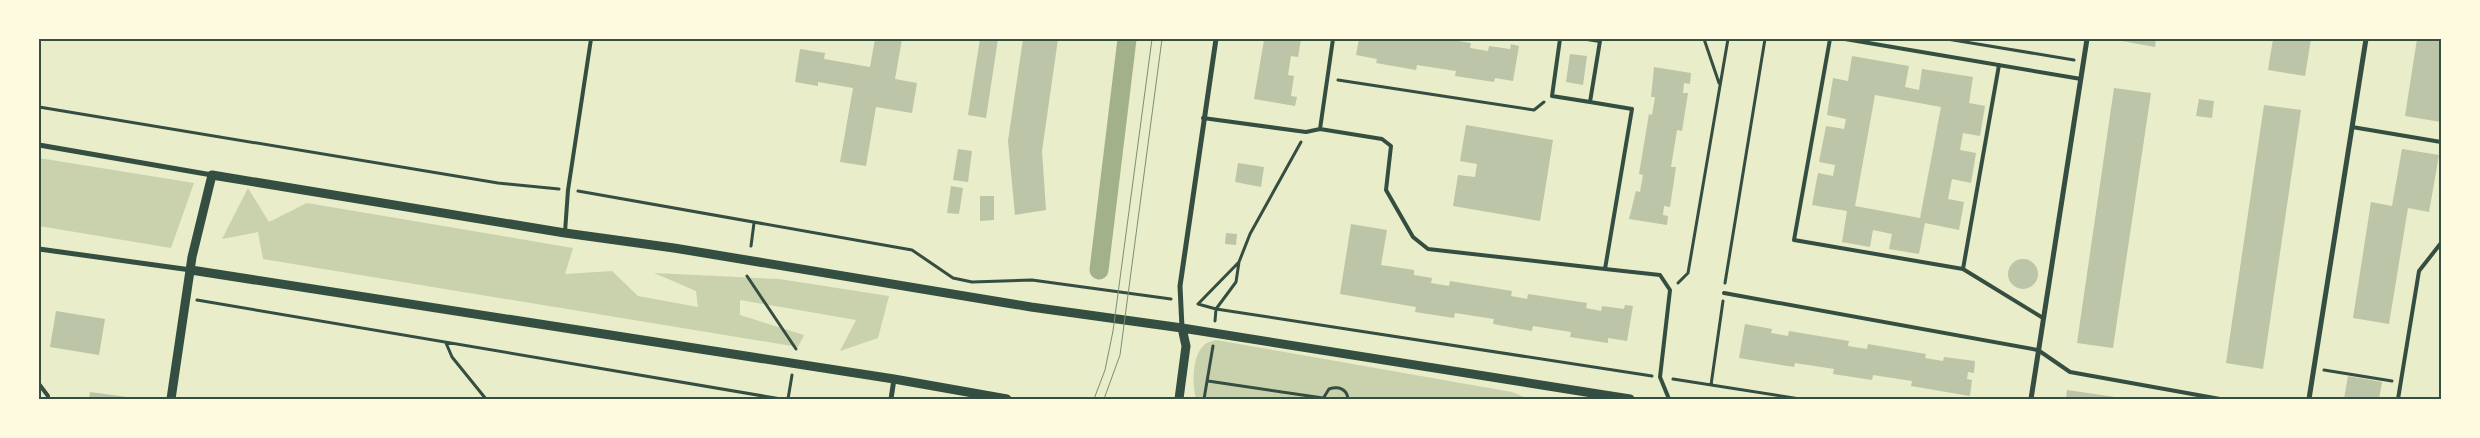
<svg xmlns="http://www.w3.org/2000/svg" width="2480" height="438" font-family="Manrope,sans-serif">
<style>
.green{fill:#cad2ad}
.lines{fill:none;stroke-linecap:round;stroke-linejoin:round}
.canal{stroke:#a3b18a;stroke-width:19}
.building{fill:#bcc5a7;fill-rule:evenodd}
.path{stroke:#344e41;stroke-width:3}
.service{stroke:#344e41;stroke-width:4}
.minor{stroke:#344e41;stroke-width:5}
.tertiary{stroke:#344e41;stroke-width:9}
.tram{stroke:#7c8e77;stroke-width:1}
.neatline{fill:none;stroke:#344e41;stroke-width:2}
</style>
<rect width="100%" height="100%" fill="#e9edc9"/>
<path class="green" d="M 39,158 L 194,183 L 171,248 L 39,226 Z
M 248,188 L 269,222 L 307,203 L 573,248 L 565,274 L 612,271 L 638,296 L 698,307 L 696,291 L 654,273 L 779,279 L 889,296 L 878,338 L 840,351 L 856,320 L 740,300 L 740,315 L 804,335 L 798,347 L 263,259 L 258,232 L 222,239 Z
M 1216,340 L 1512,392 L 1529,399 L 1196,399 C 1192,384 1192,356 1204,345 C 1207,342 1212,341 1216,340 Z"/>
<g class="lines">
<path class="canal" d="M 1099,270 L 1127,39"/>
</g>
<path class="building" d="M 875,39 L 902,39 L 895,79 L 917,83 L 912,113 L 876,107 L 866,166 L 840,162 L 853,88 L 818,82 L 818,86 L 795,82 L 800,49 L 825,53 L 824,59 L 870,67 Z
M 980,39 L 998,39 L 986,118 L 968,115 Z
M 1023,39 L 1058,39 L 1042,151 L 1046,210 L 1015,215 L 1008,141 Z
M 1268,39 L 1301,39 L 1298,57 L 1291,56 L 1288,75 L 1294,76 L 1291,96 L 1297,97 L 1295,106 L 1254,99 L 1264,40 L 1268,41 Z
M 1359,39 L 1447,39 L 1471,43 L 1470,48 L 1488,51 L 1489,46 L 1510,49 L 1511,44 L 1519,46 L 1513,81 L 1495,78 L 1494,82 L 1455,76 L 1456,71 L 1417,65 L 1416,70 L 1376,63 L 1377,59 L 1356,55 Z
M 2122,39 L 2156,39 L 2155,47 L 2122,41 Z
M 2273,39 L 2311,39 L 2305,76 L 2268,70 Z
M 2417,39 L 2441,39 L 2441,122 L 2405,116 Z
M 1570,54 L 1587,56 L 1583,85 L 1566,82 Z
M 1852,56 L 1909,66 L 1905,87 L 1919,90 L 1922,69 L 1973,77 L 1969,103 L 1985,106 L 1980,136 L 1963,133 L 1960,150 L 1976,153 L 1971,183 L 1952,179 L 1948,199 L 1964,202 L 1959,230 L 1925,223 L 1919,254 L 1889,249 L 1892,234 L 1873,230 L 1870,247 L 1842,242 L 1847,211 L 1812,205 L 1818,173 L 1833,176 L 1835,165 L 1819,162 L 1826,126 L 1844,129 L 1846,119 L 1827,115 L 1833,78 L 1848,81 ZM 1875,95 L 1941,107 L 1920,218 L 1855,206 Z
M 1654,67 L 1691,73 L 1690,84 L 1684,83 L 1683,93 L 1688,93 L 1682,131 L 1677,130 L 1671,167 L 1676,167 L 1670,207 L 1664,206 L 1663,215 L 1668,216 L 1667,225 L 1629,219 L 1636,191 L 1640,192 L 1643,175 L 1639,174 L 1649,114 L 1652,115 L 1655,97 L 1651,97 Z
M 2114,88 L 2151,93 L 2113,348 L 2077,343 Z
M 2199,99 L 2214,101 L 2212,118 L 2196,116 Z
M 2264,105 L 2301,110 L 2263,369 L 2226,363 Z
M 1466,125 L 1553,140 L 1540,221 L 1453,206 L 1458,175 L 1475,177 L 1477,164 L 1460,161 Z
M 958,149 L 972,151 L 968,182 L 953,180 Z
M 2402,149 L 2439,155 L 2429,212 L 2408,208 L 2389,324 L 2353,318 L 2371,202 L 2392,206 Z
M 1238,163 L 1264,167 L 1261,187 L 1235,182 Z
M 951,186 L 963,188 L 959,214 L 947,213 Z
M 980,196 L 994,196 L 994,220 L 980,221 Z
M 1351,224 L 1387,230 L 1381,265 L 1414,270 L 1414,275 L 1432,278 L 1431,283 L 1449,286 L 1450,281 L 1512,291 L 1511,296 L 1527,299 L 1528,294 L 1587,303 L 1586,308 L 1601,311 L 1602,306 L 1624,309 L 1625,305 L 1633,306 L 1627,341 L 1608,338 L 1608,343 L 1570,337 L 1571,332 L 1533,326 L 1532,331 L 1493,324 L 1494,319 L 1455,313 L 1454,318 L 1415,312 L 1416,307 L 1340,294 Z
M 1226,233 L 1237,234 L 1236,245 L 1225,244 Z
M2008 274a15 15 0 1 1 30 0a15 15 0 1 1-30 0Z
M 56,311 L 105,319 L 99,355 L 50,347 Z
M 1745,324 L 1772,329 L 1771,333 L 1788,336 L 1789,331 L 1849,341 L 1848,346 L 1867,349 L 1868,344 L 1926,354 L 1925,358 L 1943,361 L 1944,357 L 1975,361 L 1974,373 L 1968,372 L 1967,379 L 1972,380 L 1970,396 L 1911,386 L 1912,381 L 1873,375 L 1872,380 L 1833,374 L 1834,369 L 1795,363 L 1794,367 L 1739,358 Z
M 2348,376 L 2382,382 L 2379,399 L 2344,399 Z
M 2067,390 L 2122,398 L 2122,399 L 2066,399 Z
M 90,392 L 127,397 L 127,399 L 89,399 Z"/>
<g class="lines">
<path class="path" d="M 1704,39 L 1719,83
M 1947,39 L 2074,60
M 1338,80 L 1534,110 L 1544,102
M 39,107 L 498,183 L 559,189
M 578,191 L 912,250 L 953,278 L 972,282 L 1032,280 L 1171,299
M 751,246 L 754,223
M 1239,262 L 1198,304 L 1216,309 L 1652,376
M 747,276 L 796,349
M 1678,283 L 1688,273 L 1728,39
M 1725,283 L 1765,39
M 197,300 L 781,399
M 1215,321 L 1216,309 L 1236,282 L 1239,262 L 1250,234 L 1301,142
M 446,343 L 452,357 L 486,399
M 2324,370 L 2392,381
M 1673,379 L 1800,399
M 1208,381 L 1323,398
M 1711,385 L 1723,301
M 1324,397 L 1329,389 C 1339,386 1347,389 1348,399
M 788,399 L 792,375
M 1204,399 L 1213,346"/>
<path class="service" d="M 1560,39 L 1552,96 L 1590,102
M 1587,39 L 1600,41 L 1590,102 L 1632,109 L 1605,269 L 1660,275 L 1670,290 L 1660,377 L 1669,399
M 1830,39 L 1794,240 L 1963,269 L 2043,318
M 1845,39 L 2081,79
M 1203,118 L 1306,132 L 1320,129 L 1333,39
M 2352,127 L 2441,142
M 1320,129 L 1382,139 L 1391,146 L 1386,190 L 1413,237 L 1428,249 L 1605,269
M 565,232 L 568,190 L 591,39
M 1963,269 L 1999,65
M 1724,293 L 2038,350 L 2070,372 L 2220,399
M 39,384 L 48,396
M 2398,399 L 2419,271 L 2441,243"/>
<path class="minor" d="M 39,145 L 212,175
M 39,249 L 191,270
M 1182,328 L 1180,286 L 1216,39
M 891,399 L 894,379
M 2031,399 L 2087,39
M 2309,399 L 2366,39"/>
<path class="tertiary" d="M 191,270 L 894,379 L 1007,399
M 171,399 L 192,257 L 212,175 L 565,233 L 674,248 L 1031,307 L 1182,328 L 1630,399
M 1179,399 L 1186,346 L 1182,328"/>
<path class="tram" d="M 1094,399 L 1105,370 L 1113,331 L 1152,39
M 1104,399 L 1120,355 L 1162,39"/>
</g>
<rect width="2480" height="438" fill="none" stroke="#fefae0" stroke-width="80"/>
<rect x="40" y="40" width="2400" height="358" class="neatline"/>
</svg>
